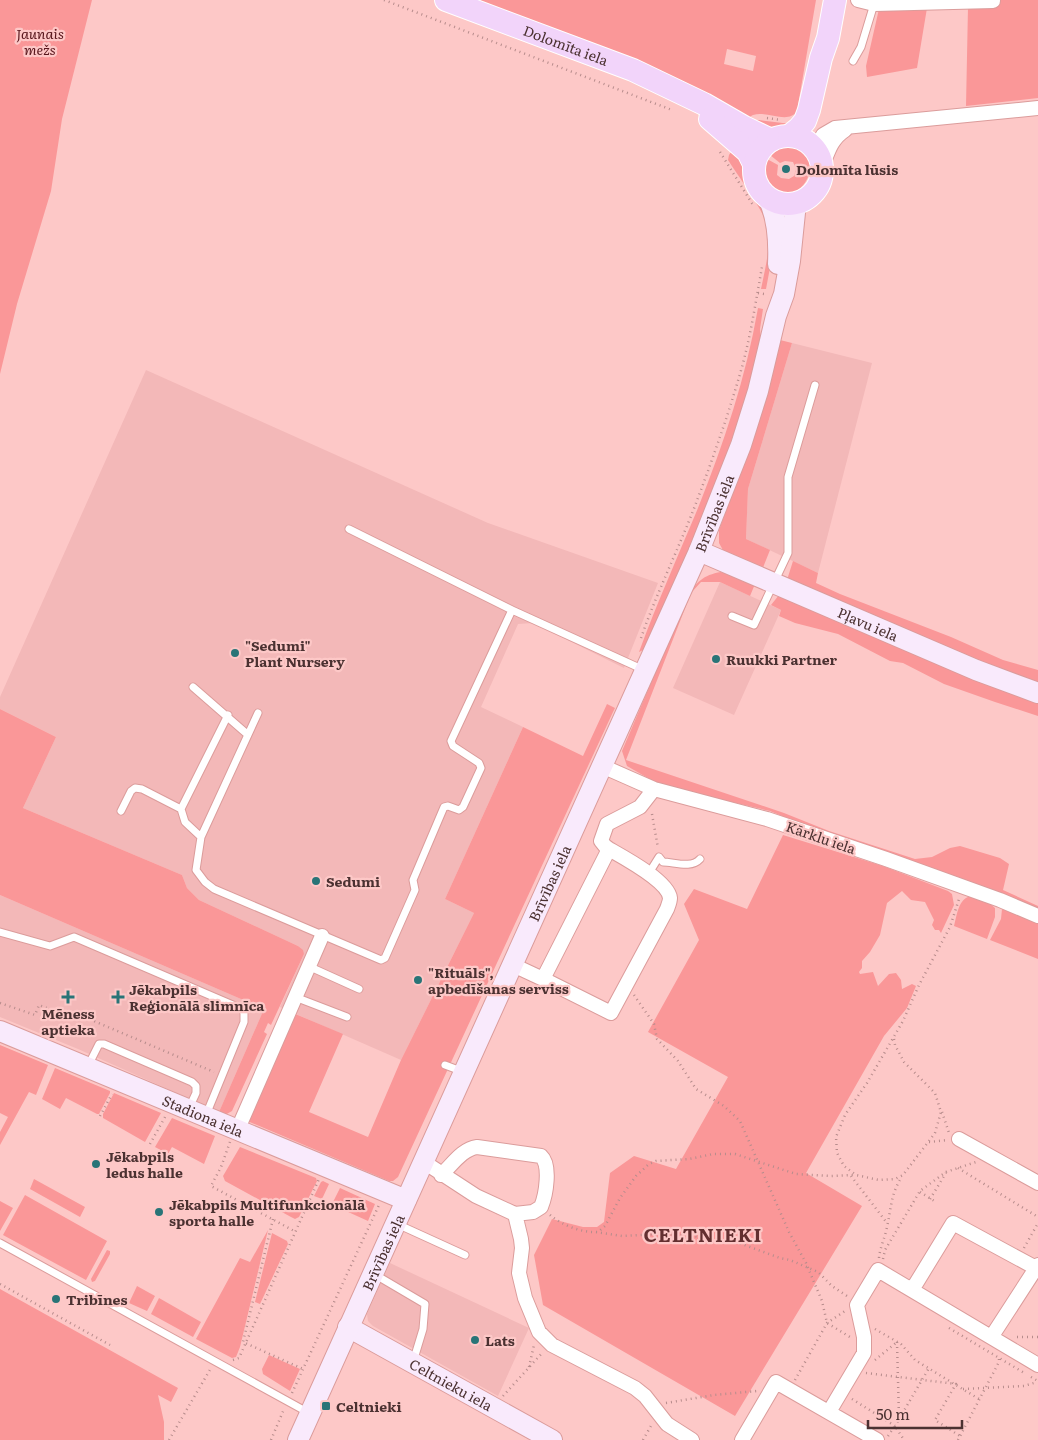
<svg xmlns="http://www.w3.org/2000/svg" width="1038" height="1440" font-family="Literata,serif">
<style>
.built{fill:#f3b8b8}
.green{fill:#fa9798;fill-rule:evenodd}
.lines{fill:none;stroke-linecap:round;stroke-linejoin:round}
.lane-casing{stroke:#db9c9b;stroke-width:9}
.street-casing{stroke:#db9c9b;stroke-width:16}
.secondary-casing{stroke:#db9c9b;stroke-width:22}
.primary-casing{stroke:#fff;stroke-width:24}
.path{stroke:#b78c8c;stroke-width:2.5;stroke-dasharray:1 4;stroke-linecap:butt}
.lane{stroke:#fff;stroke-width:7}
.street{stroke:#fff;stroke-width:14}
.secondary{stroke:#f9eafc;stroke-width:20}
.primary{stroke:#f2d4fa;stroke-width:22}
.poi-dot{fill:#297477;stroke:#fdc8c7;stroke-width:2}
.labels{text-anchor:middle;dominant-baseline:central;stroke-width:4.5;stroke-linejoin:round;paint-order:stroke}
.park-label{font-size:14px;font-style:italic;fill:#57151b;stroke:#fdc8c7}
.street-label{font-size:14px;fill:#4b3131;stroke:#fdc8c7}
.poi-label{font-size:14px;font-weight:bold;fill:#4b3131;stroke:#fdc8c7;text-anchor:start}
.district-label{font-size:19px;font-weight:bold;letter-spacing:1px;fill:#632f30;stroke:#fdc8c7}
</style>
<rect width="100%" height="100%" fill="#fdc8c7"/>
<path class="built" d="M 792,343 L 872,363 L 818,573 L 746,539 L 748,489 Z
M 146,370 L 488,523 L 658,583 L 624,668 L 533,623 L 518,624 L 481,707 L 523,727 L 445,899 L 474,913 L 401,1060 L 280,1007 L 304,954 L 298,946 L 199,900 L 187,888 L 182,875 L 23,808 L 56,737 L 0,709 L 0,697 Z
M 720,582 L 781,610 L 734,715 L 673,688 Z
M 0,895 L 264,1009 L 219,1112 L 78,1049 L 0,1017 Z
M 390,1263 L 529,1328 L 498,1396 L 373,1326 L 368,1321 L 367,1314 Z"/>
<path class="green" d="M 0,0 L 92,0 L 62,119 L 51,191 L 17,304 L 0,374 Z
M 477,0 L 816,0 L 797,111 C 788,125 767,110 753,115 C 752,115 747,119 746,119 ZM 727,49 L 756,56 L 753,71 L 724,64 Z
M 881,0 L 1038,0 L 1038,98 L 966,106 L 968,7 L 927,8 L 917,68 L 867,77 L 866,66 Z
M 759,120 L 791,124 L 788,125 L 763,127 L 754,121 Z
M 735,146 L 743,163 L 746,185 L 766,212 L 772,257 L 766,289 L 761,289 C 765,269 771,247 768,227 C 765,213 737,174 728,160 L 729,155 Z
M 783,147 C 837,145 799,220 769,184 C 763,176 763,168 767,159 L 778,165 L 777,175 L 781,178 L 789,179 L 794,176 L 796,169 L 793,162 L 785,161 L 780,163 L 770,155 Z
M 758,308 L 763,309 L 760,329 L 761,341 C 735,449 690,548 645,649 L 639,652 C 657,603 678,556 698,508 C 724,443 746,377 758,308 Z
M 780,340 L 792,343 L 748,489 L 746,539 L 770,550 L 762,570 L 724,552 L 719,543 L 719,530 L 734,489 Z
M 793,561 L 818,573 L 816,583 L 840,594 L 951,637 L 1003,660 L 1038,670 L 1038,686 L 787,580 Z
M 721,572 L 755,584 L 750,596 L 720,582 L 701,582 L 691,593 L 626,760 L 784,813 L 829,831 L 915,859 L 932,857 L 950,848 L 960,846 L 1000,858 L 1009,864 L 1003,890 L 1038,906 L 1038,909 L 893,854 L 801,824 L 770,811 L 701,795 L 653,781 L 627,766 L 622,751 L 687,598 C 696,582 703,575 721,572 Z
M 779,595 L 1038,700 L 1038,716 L 995,702 L 944,684 L 903,663 L 890,661 L 838,634 L 795,623 L 779,616 L 781,610 L 771,605 Z
M 607,704 L 615,708 L 613,712 L 398,1177 L 393,1181 L 389,1181 L 245,1120 L 293,1013 L 343,1034 L 309,1112 L 368,1137 L 401,1060 L 474,913 L 445,899 L 523,727 L 583,756 Z
M 0,709 L 56,737 L 23,808 L 182,875 L 187,888 L 199,900 L 298,946 L 303,950 L 304,954 L 271,1025 L 268,1023 L 264,1032 L 267,1034 L 232,1111 L 225,1115 L 219,1112 L 264,1009 L 0,895 Z
M 783,835 L 883,866 L 948,891 L 952,894 L 954,905 L 941,933 L 939,930 L 935,930 L 932,925 L 934,920 L 925,902 L 911,900 L 902,891 L 887,903 L 880,935 L 870,952 L 862,961 L 862,968 L 859,972 L 860,974 L 873,972 L 878,986 L 889,974 L 896,973 L 901,980 L 902,989 L 912,984 L 916,986 L 907,1008 L 884,1036 L 806,1173 L 862,1206 L 735,1416 L 543,1305 L 534,1255 L 552,1219 L 583,1227 L 597,1227 L 604,1222 L 610,1173 L 634,1156 L 676,1169 L 728,1077 L 648,1032 L 699,940 L 684,904 L 694,889 L 747,909 Z
M 970,896 L 988,902 L 995,908 L 995,917 L 987,939 L 954,926 C 957,915 958,900 970,896 Z
M 1002,909 L 1038,923 L 1038,959 L 990,940 L 1001,919 Z
M 0,1045 L 48,1065 L 36,1095 L 29,1092 L 0,1145 L 0,1132 L 8,1117 L 0,1113 Z
M 55,1068 L 110,1091 L 110,1093 L 99,1114 L 97,1114 L 66,1098 L 60,1109 L 42,1099 Z
M 114,1093 L 161,1113 L 145,1142 L 103,1118 L 103,1114 Z
M 172,1118 L 215,1136 L 204,1164 L 172,1147 L 168,1154 L 155,1147 Z
M 240,1147 L 316,1178 L 317,1181 L 299,1217 L 295,1219 L 291,1217 L 225,1181 L 223,1176 Z
M 34,1179 L 85,1207 L 80,1217 L 30,1189 Z
M 323,1181 L 329,1184 L 322,1199 L 314,1196 L 321,1182 Z
M 340,1188 L 375,1204 L 368,1221 L 335,1206 L 333,1202 Z
M 25,1195 L 107,1241 L 86,1280 L 3,1235 Z
M 0,1201 L 13,1208 L 0,1231 Z
M 268,1230 L 240,1347 L 236,1357 L 232,1358 L 196,1339 L 240,1258 L 250,1262 Z
M 272,1233 L 287,1241 L 288,1244 L 260,1304 L 255,1302 Z
M 107,1250 L 110,1251 L 110,1254 L 95,1281 L 92,1282 L 91,1279 Z
M 137,1286 L 155,1296 L 147,1311 L 129,1303 Z
M 0,1289 L 178,1388 L 171,1402 L 158,1395 L 164,1422 L 164,1440 L 0,1440 Z
M 159,1298 L 201,1322 L 193,1337 L 151,1314 Z
M 269,1355 L 300,1369 L 290,1391 L 263,1374 L 262,1369 Z"/>
<g class="lines">
<defs>
<path id="lane" d="M 853,61 L 861,47 L 874,4
M 349,529 L 512,610
M 732,616 L 754,625 L 788,553 L 788,477 L 815,385
M 193,687 L 247,734
M 228,715 L 181,809 L 185,822 L 201,837 L 196,870 L 205,882 L 214,889 L 381,960 L 385,958 L 415,890 L 413,880 L 444,807 L 448,806 L 459,810 L 463,807 L 481,768 L 479,763 L 453,746 L 451,741 L 512,610 L 644,670
M 121,811 L 131,791 L 135,788 L 142,789 L 181,809
M 201,837 L 258,713
M 649,873 L 659,857 L 663,862 C 674,862 691,869 700,859
M 0,932 L 50,946 L 74,937 L 242,1009 L 244,1013 L 244,1022 L 206,1115
M 308,966 L 359,989
M 295,997 L 347,1017
M 445,1065 L 461,1071
M 88,1066 L 99,1044 L 104,1044 L 192,1082 L 196,1086 L 196,1093 L 189,1108
M 397,1224 L 465,1255
M 0,1243 L 309,1413
M 374,1274 L 425,1304 L 423,1329 L 413,1362"/>
<path id="street" d="M 858,0 L 874,4 L 875,0
M 874,4 L 993,1
M 815,151 L 823,135 L 835,128 L 1038,108
M 822,167 C 828,152 831,139 845,130
M 602,766 L 654,789 L 767,819 L 886,859 L 1000,900 L 1038,916
M 609,849 L 543,979 L 611,1013 L 667,909 C 668,906 670,902 670,898 C 668,881 623,857 609,849 L 605,846 L 601,841 L 607,824 L 640,807 L 654,789
M 513,965 L 543,979
M 237,1131 L 322,936
M 959,1139 L 1038,1183
M 424,1162 L 476,1196 L 515,1214 L 521,1239 L 522,1248 L 519,1273 L 525,1298 L 539,1332 L 552,1345 L 635,1388 L 645,1396 L 667,1424 L 692,1440
M 441,1175 C 452,1165 462,1149 477,1147 L 541,1156 C 551,1165 546,1195 541,1207 L 533,1212 L 515,1214
M 912,1290 L 953,1223 L 1036,1268
M 992,1336 L 1038,1265
M 829,1412 L 864,1353 L 864,1337 L 857,1305 L 878,1270 L 1038,1365
M 742,1440 L 776,1382 L 877,1440"/>
<g id="secondary">
<path d="M 768,198 C 778,218 779,242 778,264"/>
<path id="s1" d="M 699,551 L 976,670 L 1038,693"/>
<path id="s2" d="M 0,1031 L 406,1200"/>
<path id="s3" d="M 348,1327 L 552,1440"/>
<path id="s4" d="M 298,1440 L 699,551 L 741,445 L 758,391 L 776,316 L 784,294 L 790,261 L 796,203"/>
</g>
<g id="primary">
<path id="s5" d="M 446,0 L 633,70 L 704,104 L 744,127 L 771,140"/>
<path d="M 710,119 L 748,152 L 754,164"/>
<circle cx="788" cy="170" r="34"/>
<path d="M 789,136 L 799,128 L 805,121 L 809,110 L 821,58 L 828,38 L 835,0"/>
</g>
</defs>
<use href="#lane" class="lane-casing"/>
<use href="#street" class="street-casing"/>
<use href="#secondary" class="secondary-casing"/>
<use href="#primary" class="primary-casing"/>
<path class="path" d="M 384,0 L 672,110
M 767,118 L 781,120
M 720,152 L 753,205
M 758,293 L 764,294
M 641,638 C 656,595 676,554 693,511 C 711,464 728,416 742,367 C 751,334 756,300 762,267
M 652,814 L 658,848
M 634,995 L 654,1024 L 657,1039 L 678,1061 L 696,1089 L 724,1106 L 740,1121 L 789,1232 L 806,1263 L 822,1301 L 827,1323 L 850,1337
M 0,1003 L 35,1015 L 39,1005 L 72,1018 L 75,1013 L 214,1072
M 894,1039 L 895,1045 L 904,1062 L 935,1093 L 941,1112 L 935,1133 L 903,1175 L 895,1179 L 879,1180 L 856,1175 L 844,1166 L 837,1153 L 836,1137 L 845,1115 L 867,1083 L 903,1021 L 919,985 L 950,927 L 959,899
M 942,1112 L 949,1133
M 100,1116 L 112,1094
M 230,1142 L 221,1167 L 211,1186 L 296,1232
M 929,1142 L 948,1140
M 150,1144 L 165,1117
M 958,1168 L 1038,1217
M 851,1176 L 887,1223
M 920,1192 L 936,1202
M 930,1199 L 946,1173
M 550,1215 C 562,1225 581,1233 598,1232 L 605,1226 L 620,1198 L 636,1176 L 649,1164 L 656,1161 L 689,1159 L 713,1154 L 735,1154 L 796,1174 L 831,1176 L 855,1175
M 273,1219 L 243,1342 L 303,1369
M 596,1232 L 622,1236 L 658,1234 L 686,1235 L 739,1243 L 780,1258 L 790,1260 L 818,1272 L 832,1286 L 847,1296
M 1024,1248 L 1038,1223
M 879,1258 C 880,1247 885,1238 887,1227 C 891,1209 891,1194 901,1178
M 883,1259 L 885,1250 L 920,1191 L 946,1172 L 976,1162
M 0,1284 L 110,1345
M 949,1328 L 1026,1374
M 875,1329 L 901,1344 L 915,1360 L 979,1399
M 1017,1337 L 1038,1337
M 897,1342 L 899,1418
M 233,1360 L 239,1358 L 319,1179
M 875,1360 L 897,1342
M 529,1367 L 534,1345
M 866,1373 L 956,1384 L 935,1420 L 960,1436
M 1031,1377 L 1038,1381
M 795,1380 L 827,1323 L 845,1311
M 963,1389 L 1024,1386 L 1037,1382
M 292,1393 L 379,1205
M 503,1396 L 543,1352
M 852,1399 L 895,1426 L 929,1368
M 666,1403 L 714,1395 L 757,1391
M 888,1436 L 895,1426 L 904,1440
M 169,1440 L 211,1368
M 271,1440 L 284,1409
M 643,1440 L 652,1424
M 958,1440 L 999,1362 L 999,1359"/>
<use href="#lane" class="lane"/>
<use href="#street" class="street"/>
<use href="#secondary" class="secondary"/>
<use href="#primary" class="primary"/>
</g>
<g class="poi-dot">
<circle cx="786" cy="169" r="5"/>
<circle cx="235" cy="653" r="5"/>
<circle cx="716" cy="659" r="5"/>
<circle cx="316" cy="881" r="5"/>
<circle cx="418" cy="980" r="5"/>
<path d="M65.5 989.5h5v5h5v5h-5v5h-5v-5h-5v-5h5z"/>
<path d="M115.5 989.5h5v5h5v5h-5v5h-5v-5h-5v-5h5z"/>
<circle cx="96" cy="1164" r="5"/>
<circle cx="159" cy="1212" r="5"/>
<circle cx="56" cy="1299" r="5"/>
<circle cx="475" cy="1340" r="5"/>
<rect x="321" y="1401" width="10" height="10" rx="2.5"/>
</g>
<g class="labels">
<g class="park-label">
<text x="40" y="33">Jaunais<tspan x="40" dy="16">mežs</tspan></text>
</g>
<g class="street-label">
<text stroke="none"><textPath href="#s5" startOffset="128">Dolomīta iela</textPath></text>
<text stroke="none"><textPath href="#s4" startOffset="1016">Brīvības iela</textPath></text>
<text stroke="none"><textPath href="#s1" startOffset="184">Pļavu iela</textPath></text>
<text transform="translate(821 837) rotate(19)">Kārklu iela</text>
<text stroke="none"><textPath href="#s4" startOffset="611">Brīvības iela</textPath></text>
<text stroke="none"><textPath href="#s2" startOffset="220">Stadiona iela</textPath></text>
<text stroke="none"><textPath href="#s4" startOffset="206">Brīvības iela</textPath></text>
<text stroke="none"><textPath href="#s3" startOffset="118">Celtnieku iela</textPath></text>
</g>
<g class="poi-label">
<text x="796" y="169">Dolomīta lūsis</text>
<text x="245" y="645">"Sedumi"<tspan x="245" dy="16">Plant Nursery</tspan></text>
<text x="726" y="659">Ruukki Partner</text>
<text x="326" y="881">Sedumi</text>
<text x="428" y="972">"Rituāls",<tspan x="428" dy="16">apbedīšanas serviss</tspan></text>
<text x="129" y="989">Jēkabpils<tspan x="129" dy="16">Reģionālā slimnīca</tspan></text>
<text x="68" y="1013" text-anchor="middle">Mēness<tspan x="68" dy="16">aptieka</tspan></text>
<text x="106" y="1156">Jēkabpils<tspan x="106" dy="16">ledus halle</tspan></text>
<text x="169" y="1204">Jēkabpils Multifunkcionālā<tspan x="169" dy="16">sporta halle</tspan></text>
<text x="66" y="1299">Tribīnes</text>
<text x="485" y="1340">Lats</text>
<text x="336" y="1406">Celtnieki</text>
</g>
<g class="district-label">
<text x="703" y="1234">CELTNIEKI</text>
</g>
</g>
<path d="M868 1420v8h94v-8" fill="none" stroke="#4b3131" stroke-width="2.5"/>
<text x="876" y="1420" font-size="15" fill="#4b3131" stroke="#fdc8c7" stroke-width="4" paint-order="stroke">50 m</text>
</svg>
